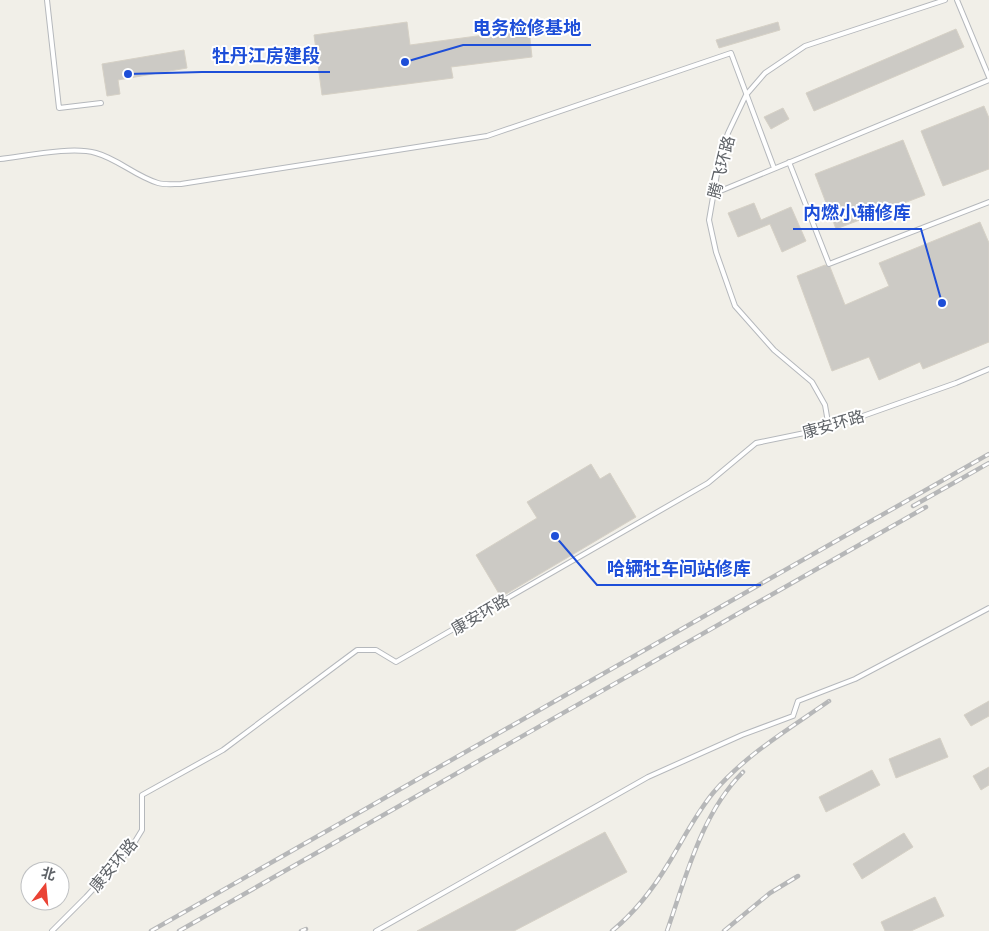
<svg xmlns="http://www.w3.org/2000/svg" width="989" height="931" font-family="'Golos Text','Noto Sans SC',sans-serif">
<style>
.building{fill:#cccac5;stroke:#d6d1c6}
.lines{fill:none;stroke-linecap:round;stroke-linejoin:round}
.lane-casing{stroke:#b5b8bc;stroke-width:6}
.lane{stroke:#fff;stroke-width:4}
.rail-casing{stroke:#b6b7b8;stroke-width:4.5}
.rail{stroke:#fff;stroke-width:2.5;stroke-dasharray:8;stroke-linecap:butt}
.labels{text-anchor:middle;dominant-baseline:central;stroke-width:4;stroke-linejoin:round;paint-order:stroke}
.street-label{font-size:16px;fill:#5f6368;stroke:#fff}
.leader{fill:none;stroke:#1d4ed8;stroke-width:2}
.callout-dot{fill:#1d4ed8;stroke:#fff;stroke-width:2}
.callout-label{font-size:18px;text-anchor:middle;font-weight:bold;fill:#1d4ed8;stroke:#fff;stroke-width:4;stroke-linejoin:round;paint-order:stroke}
</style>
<rect width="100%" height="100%" fill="#f1efe8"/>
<path class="building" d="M 407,22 L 410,45 L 529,29 L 532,57 L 451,67 L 453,78 L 322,95 L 314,35 Z
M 778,22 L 780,30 L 719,48 L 716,40 Z
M 956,29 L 964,47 L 814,111 L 806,93 Z
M 184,50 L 187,68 L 118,80 L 120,94 L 107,96 L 102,64 Z
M 984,106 L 989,118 L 989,169 L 943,186 L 921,131 Z
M 783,108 L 789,119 L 771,129 L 764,117 Z
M 903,140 L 925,195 L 836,229 L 815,174 Z
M 754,203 L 761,220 L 791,207 L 806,241 L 782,252 L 770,224 L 738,237 L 728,213 Z
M 980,222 L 989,243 L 989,342 L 923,369 L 920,362 L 879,380 L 869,357 L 832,371 L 797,276 L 825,265 L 830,267 L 845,305 L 889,286 L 879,263 Z
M 591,464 L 600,479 L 610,473 L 636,517 L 501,597 L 476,555 L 537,518 L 527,502 Z
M 989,701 L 989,716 L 971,726 L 964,715 Z
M 940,738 L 948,757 L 896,778 L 889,759 Z
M 989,767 L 989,785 L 981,790 L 973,776 Z
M 872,770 L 880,785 L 826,812 L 819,797 Z
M 605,832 L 627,872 L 514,931 L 417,931 Z
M 904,833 L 913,847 L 862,879 L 853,864 Z
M 935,897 L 944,916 L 911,931 L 885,931 L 881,922 Z"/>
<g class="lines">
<defs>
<path id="lane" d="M 47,0 L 59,108 L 101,103
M 957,0 L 989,77
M 0,159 C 26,156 72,146 96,153 C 118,159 135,176 158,183 C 164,185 173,184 181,184 L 487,136 L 731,53 L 774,168
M 789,162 L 829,264 L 989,202
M 713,194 L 989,80
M 829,428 L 825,405 L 812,382 L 774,350 L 735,306 L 716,252 L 709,220 L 720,157 L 728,133 L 746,95 L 765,73 L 805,46 L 945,0
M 52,931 L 86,897 L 131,848 L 142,830 L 142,795 L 223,750 L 357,650 L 376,650 L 396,662 L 708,483 L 756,443 L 829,428 L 956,383 L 989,369
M 376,931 L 648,777 L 742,735 L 793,716 L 798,701 L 855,679 L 989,608"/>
</defs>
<use href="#lane" class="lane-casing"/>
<use href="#lane" class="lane"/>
<defs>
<path id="rail" d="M 913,506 L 989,463
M 151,931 L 989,454
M 179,931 L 926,507
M 301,931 L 306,929
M 612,931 C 634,913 653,889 668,864 C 683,840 695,815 713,793 C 745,755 789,729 829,701
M 667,931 C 686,877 701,814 743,772
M 724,931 L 770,893 L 798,876"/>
</defs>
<use href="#rail" class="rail-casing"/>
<use href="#rail" class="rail"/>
</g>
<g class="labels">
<g class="street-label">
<text transform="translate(721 167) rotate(-76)">腾飞环路</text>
<text transform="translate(833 424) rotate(-16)">康安环路</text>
<text transform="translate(480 614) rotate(-30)">康安环路</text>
<text transform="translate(113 865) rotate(-50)">康安环路</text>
</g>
</g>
<path class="leader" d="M405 62L463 45H591M128 74L202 72H330M942 303L921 229H793M555 536L597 585H761"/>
<g class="callout-dot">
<circle cx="405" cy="62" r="5"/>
<circle cx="128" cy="74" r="5"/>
<circle cx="942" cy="303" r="5"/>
<circle cx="555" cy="536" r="5"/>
</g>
<g class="callout-label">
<text x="527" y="34">电务检修基地</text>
<text x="266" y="62">牡丹江房建段</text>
<text x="857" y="219">内燃小辅修库</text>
<text x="679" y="575">哈辆牡车间站修库</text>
</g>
<g transform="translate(45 886) rotate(16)"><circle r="24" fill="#ffffff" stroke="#bfc1c3"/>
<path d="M0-4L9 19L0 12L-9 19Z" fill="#ea4335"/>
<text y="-8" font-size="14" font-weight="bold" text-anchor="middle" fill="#5f6368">北</text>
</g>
</svg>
